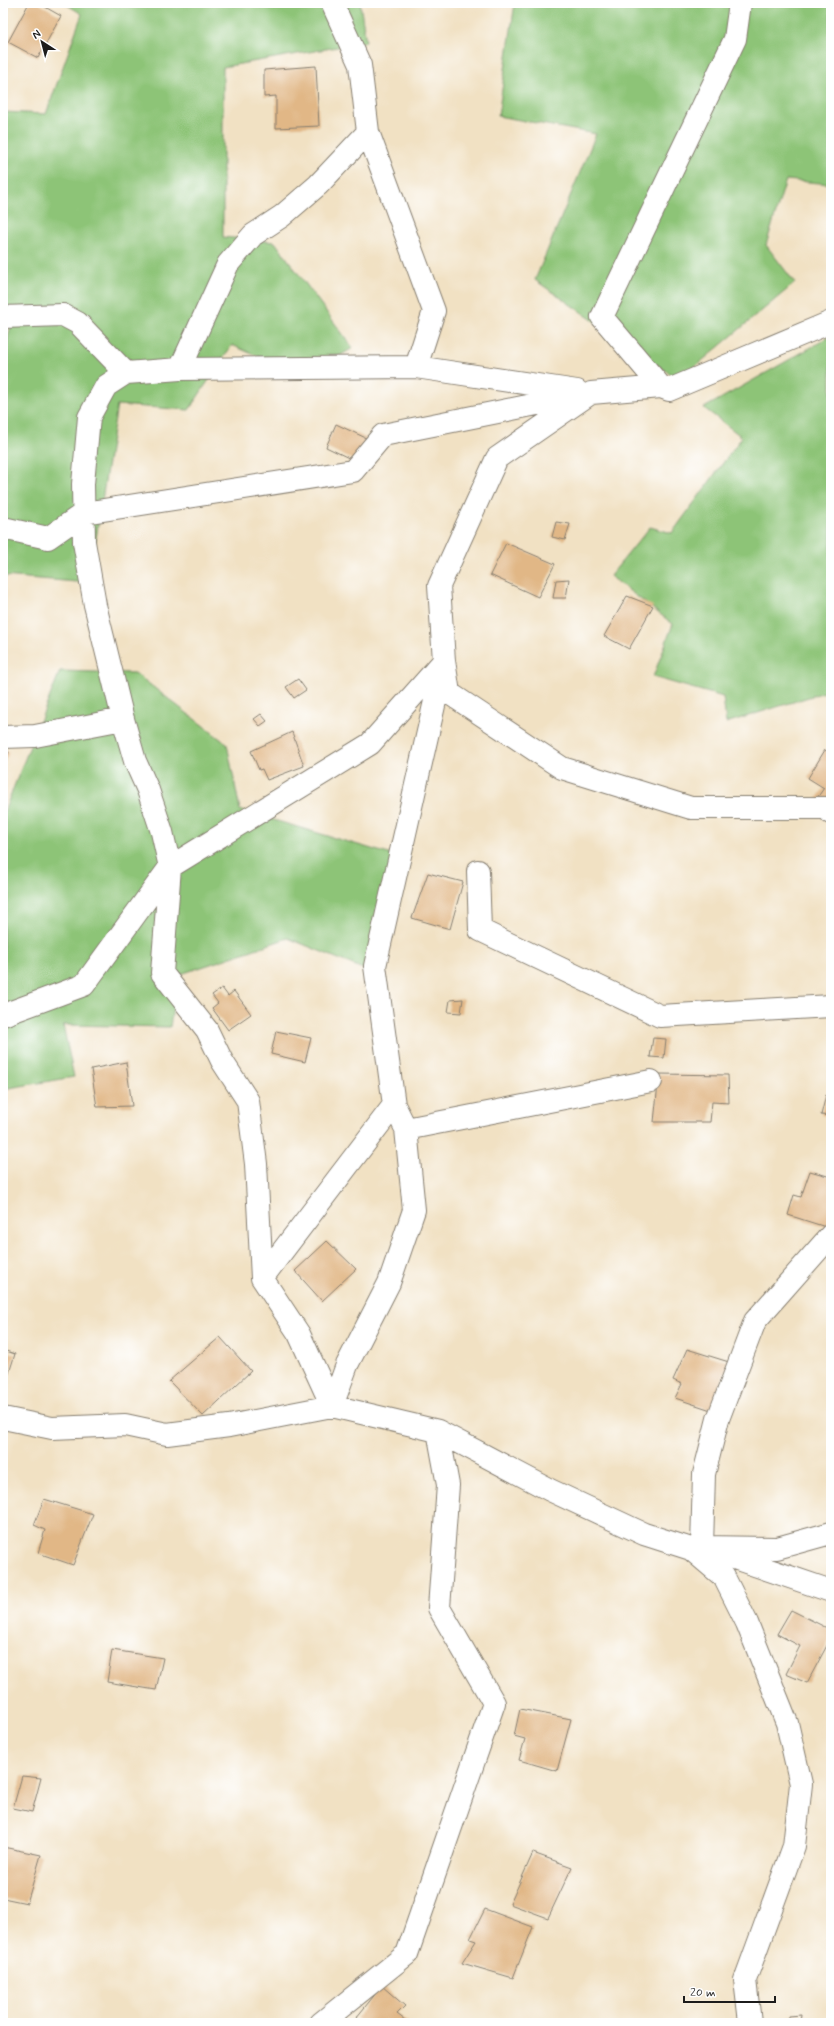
<svg xmlns="http://www.w3.org/2000/svg" width="834" height="2026" font-family="Mynerve,sans-serif">
<style>
.green{fill:#8dc477;stroke:#54704a}
.building{fill:#e1b786}
.lines{fill:none;stroke-linecap:round;stroke-linejoin:round}
.minor-casing{stroke:#867e70;stroke-width:24}
.minor{stroke:#fff;stroke-width:22}
</style>
<rect width="100%" height="100%" fill="#fff"/>
<filter id="ink" filterUnits="userSpaceOnUse"><feTurbulence type="fractalNoise" baseFrequency=".025" numOctaves="2"/><feDisplacementMap in="SourceGraphic" scale="8" xChannelSelector="R" yChannelSelector="G"/><feConvolveMatrix kernelMatrix="1 2 1 2 8 2 1 2 1" color-interpolation-filters="sRGB"/></filter>
<filter id="wash" filterUnits="userSpaceOnUse"><feTurbulence type="fractalNoise" baseFrequency=".012" numOctaves="4" result="noise"/><feDisplacementMap in="SourceGraphic" scale="16" xChannelSelector="R" yChannelSelector="G"/><feGaussianBlur stdDeviation="0.9" result="paint"/><feColorMatrix in="noise" values="0 0 0 0 0 0 0 0 0 0 0 0 0 0 0 0 0 1.4 0 .05"/><feComposite in="paint" operator="in"/></filter>
<g filter="url(#wash)">
<rect width="100%" height="100%" fill="#f1e1c3"/>
<path class="green" d="M 64,3 L 360,3 L 366,42 L 223,67 L 223,237 L 275,242 L 353,348 L 304,377 L 232,345 L 189,410 L 117,405 L 89,583 L 3,576 L 3,362 L 14,310 L 3,311 L 3,112 L 46,114 L 82,14 Z
M 515,3 L 831,3 L 831,184 L 786,180 L 766,245 L 795,283 L 679,380 L 535,280 L 596,134 L 498,116 Z
M 831,336 L 831,690 L 726,723 L 723,697 L 653,677 L 673,624 L 610,576 L 650,527 L 672,533 L 742,437 L 704,408 Z
M 60,671 L 135,673 L 227,744 L 240,810 L 399,857 L 370,972 L 288,938 L 178,975 L 170,1027 L 63,1025 L 74,1077 L 3,1089 L 3,814 Z"/>
<g id="blocks">
<path class="building" d="M 29,3 L 38,3 L 61,16 L 38,58 L 8,42 Z
M 316,66 L 319,126 L 276,128 L 276,96 L 264,97 L 264,70 Z
M 336,424 L 368,439 L 357,462 L 326,447 Z
M 556,522 L 570,524 L 565,540 L 552,537 Z
M 506,543 L 555,564 L 538,597 L 490,575 Z
M 569,579 L 566,598 L 553,598 L 556,580 Z
M 627,596 L 653,606 L 629,649 L 604,636 Z
M 298,679 L 306,690 L 294,698 L 286,687 Z
M 261,714 L 267,721 L 260,726 L 254,719 Z
M 292,732 L 304,766 L 267,780 L 262,769 L 259,770 L 251,751 Z
M 3,749 L 9,752 L 3,764 Z
M 825,750 L 831,754 L 831,807 L 817,798 L 824,788 L 808,778 Z
M 428,873 L 463,882 L 450,929 L 412,918 Z
M 222,988 L 228,996 L 234,991 L 251,1014 L 228,1030 L 212,1008 L 218,1003 L 212,995 Z
M 463,999 L 461,1013 L 448,1012 L 450,1000 Z
M 276,1031 L 311,1038 L 305,1062 L 271,1054 Z
M 653,1038 L 666,1039 L 664,1058 L 650,1057 Z
M 126,1062 L 132,1106 L 97,1107 L 91,1069 Z
M 659,1074 L 728,1075 L 729,1103 L 712,1102 L 710,1122 L 654,1122 Z
M 826,1095 L 831,1095 L 831,1116 L 821,1115 Z
M 810,1171 L 831,1177 L 831,1222 L 829,1228 L 788,1215 L 794,1195 L 801,1197 Z
M 327,1241 L 356,1269 L 322,1301 L 295,1271 Z
M 220,1337 L 251,1371 L 203,1416 L 169,1381 Z
M 687,1349 L 729,1362 L 711,1410 L 675,1398 L 682,1384 L 673,1380 Z
M 3,1350 L 15,1354 L 3,1392 Z
M 44,1499 L 93,1514 L 73,1565 L 38,1553 L 45,1530 L 34,1525 Z
M 791,1610 L 831,1630 L 831,1638 L 807,1683 L 786,1674 L 800,1646 L 777,1634 Z
M 112,1650 L 163,1658 L 156,1690 L 107,1682 Z
M 520,1709 L 571,1719 L 557,1771 L 519,1760 L 525,1739 L 514,1736 Z
M 22,1776 L 41,1778 L 32,1812 L 13,1808 Z
M 3,1847 L 41,1855 L 27,1903 L 3,1898 Z
M 533,1853 L 572,1867 L 548,1918 L 510,1904 Z
M 485,1909 L 533,1927 L 513,1978 L 462,1963 L 476,1941 L 470,1939 Z
M 382,1986 L 405,2006 L 397,2014 L 409,2023 L 361,2023 L 356,2018 Z
M 801,2015 L 800,2022 L 788,2022 L 789,2016 Z"/>
</g>
</g>
<g filter="url(#ink)">
<use href="#blocks" fill-opacity="0" stroke="#867e70" stroke-width="1"/>
<g class="lines">
<defs>
<path id="minor" d="M 332,3 L 360,65 L 368,132 L 434,311 L 416,367
M 740,3 L 735,39 L 602,317 L 661,387 L 591,393 L 497,458 L 439,586 L 444,661 L 449,693 L 562,768 L 691,808 L 828,808 L 831,813
M 3,317 L 63,315 L 78,323 L 126,373 L 180,369 L 416,367 L 577,391
M 180,369 L 228,264 L 253,235 L 282,216 L 318,185 L 368,132
M 126,373 L 106,386 L 89,417 L 83,484 L 84,542 L 95,605 L 123,719 L 135,761 L 148,790 L 162,832 L 170,867 L 162,973 L 207,1030 L 222,1061 L 248,1101 L 256,1164 L 262,1278 L 299,1334 L 332,1406
M 661,387 L 669,390 L 831,322
M 3,528 L 48,538 L 84,513 L 353,471 L 383,435 L 582,395
M 3,737 L 35,736 L 123,719
M 478,871 L 480,930 L 660,1016 L 831,1006
M 3,1015 L 84,985 L 170,867 L 370,744 L 442,663
M 406,1129 L 651,1081
M 831,1235 L 755,1321 L 718,1419 L 704,1474 L 702,1547 L 831,1591
M 262,1278 L 394,1105
M 332,1406 L 347,1365 L 389,1283 L 414,1210 L 406,1129 L 394,1105 L 375,966 L 442,670
M 3,1418 L 52,1428 L 125,1425 L 167,1434 L 229,1426 L 332,1406 L 438,1431 L 550,1490 L 644,1534 L 691,1549 L 702,1547 L 777,1548 L 831,1533
M 691,1549 L 724,1577 L 747,1623 L 787,1723 L 801,1784 L 794,1846 L 745,1980 L 750,2022
M 321,2023 L 407,1954 L 494,1703 L 439,1608 L 448,1485 L 438,1431"/>
</defs>
<use href="#minor" class="minor-casing"/>
<use href="#minor" class="minor"/>
</g>
</g>
<rect width="834" height="2026" fill="none" stroke="#fff" stroke-width="16"/>
<g transform="translate(42 42) rotate(324)" stroke="#ffffff" stroke-width="3" paint-order="stroke">
<path d="M0-3L7 15L0 10L-7 15Z" fill="#1c1c1c"/>
<text y="-6" font-size="11" font-weight="bold" text-anchor="middle" fill="#1c1c1c">N</text>
</g>
<path d="M684 1996v6h91v-6" fill="none" stroke="#1c1c1c" stroke-width="2"/>
<text x="690" y="1996" font-size="12" fill="#1c1c1c" stroke="#ffffff" stroke-width="3" paint-order="stroke">20 m</text>
</svg>
